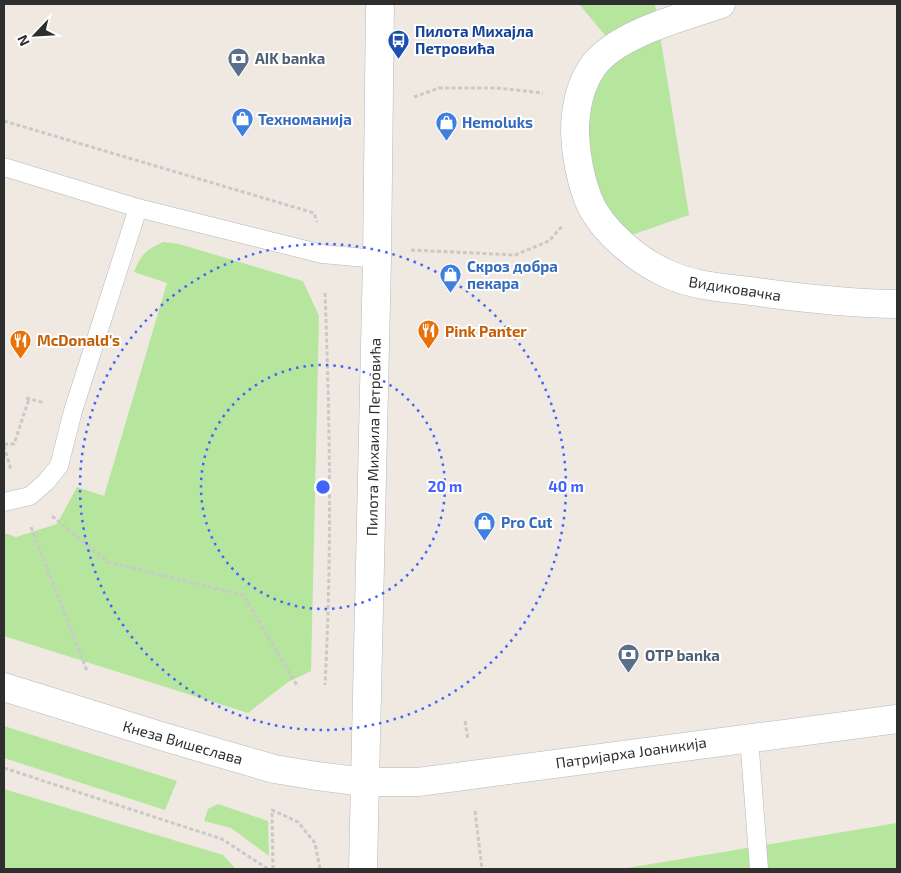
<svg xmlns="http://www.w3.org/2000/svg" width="901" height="873" font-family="'Exo 2',sans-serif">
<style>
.green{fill:#b6e59e}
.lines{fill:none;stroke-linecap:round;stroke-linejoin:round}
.service-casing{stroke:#b4b7c1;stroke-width:19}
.minor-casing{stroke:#b4b7c1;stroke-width:29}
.secondary-casing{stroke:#b4b7c1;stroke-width:29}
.path{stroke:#c9c9c9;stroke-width:3;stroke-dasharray:4 2.5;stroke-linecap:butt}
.service{stroke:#fff;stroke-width:18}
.minor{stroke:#fff;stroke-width:28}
.secondary{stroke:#fff;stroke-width:28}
.ring{fill:none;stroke:#4264fb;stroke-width:2.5;stroke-dasharray:2.5 5}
.labels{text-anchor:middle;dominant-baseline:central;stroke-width:4;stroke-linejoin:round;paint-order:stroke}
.transit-label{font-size:15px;font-weight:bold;fill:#164399;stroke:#fff;text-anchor:start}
.service-label{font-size:15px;font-weight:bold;fill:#4e5e75;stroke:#fff;text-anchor:start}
.shop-label{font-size:15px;font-weight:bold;fill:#366cbe;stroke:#fff;text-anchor:start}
.street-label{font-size:15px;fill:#2e2e2e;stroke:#fff}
.food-label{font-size:15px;font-weight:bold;fill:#c56008;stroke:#fff;text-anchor:start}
.centre{fill:#4264fb;stroke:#fff;stroke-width:2.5}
.ring-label{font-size:15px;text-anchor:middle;font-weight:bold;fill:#4264fb;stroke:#fff;stroke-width:4;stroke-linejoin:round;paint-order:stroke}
</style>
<rect width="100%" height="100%" fill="#efe9e1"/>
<path class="green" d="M 579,4 L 655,4 L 689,215 L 617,240 L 575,139 L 614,46 Z
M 163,242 L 179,244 L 303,281 L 319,316 L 311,671 L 288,682 L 248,713 L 4,636 L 4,533 L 16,537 L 57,524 L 77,487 L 104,496 L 167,283 L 134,272 C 142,253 145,251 163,242 Z
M 4,726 L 177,781 L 165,810 L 4,758 Z
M 4,789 L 223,855 L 236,869 L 4,869 Z
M 218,804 L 268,821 L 269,856 L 231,828 L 204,821 L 208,809 Z
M 897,823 L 897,869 L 621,869 Z"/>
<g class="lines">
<defs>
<path id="service" d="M 4,167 L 138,208 L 322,254 L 377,259
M 4,502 L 30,496 L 46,482 L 59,466 L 73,411 L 138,208
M 749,737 L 759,869"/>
<path id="minor" d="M 721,4 C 684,17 618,33 594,65 C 579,85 575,109 575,133 C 576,156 580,178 588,199 C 601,231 639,262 670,275 C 695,286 723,288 751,291 C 800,298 848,303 897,304"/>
<path id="secondary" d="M 4,687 L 161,736 L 274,769 L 317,776 L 365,782 L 418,782 L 897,719
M 363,869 L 377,259 L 380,4"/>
</defs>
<use href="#service" class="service-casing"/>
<use href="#minor" class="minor-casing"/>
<use href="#secondary" class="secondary-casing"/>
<path class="path" d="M 414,97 L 439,88 L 497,88 L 543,93
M 4,121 L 314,213 L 317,222
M 411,250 L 515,255 L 549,241 L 563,225
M 325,293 C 330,423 332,554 325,685
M 26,398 L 45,403
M 4,444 L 14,444 L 29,399
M 4,446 L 11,470
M 52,516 L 108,562 L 243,595 L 298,687
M 31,527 L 87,671
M 465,721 L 468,740
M 4,768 L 222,839 L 268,869
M 475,811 L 482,869
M 273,869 L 272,810 L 298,822 L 315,843 L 320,869"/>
<use href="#service" class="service"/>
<use href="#minor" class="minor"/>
<use href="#secondary" class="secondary"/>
</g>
<g class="ring">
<circle cx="323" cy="487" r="122"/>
<circle cx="323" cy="487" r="243"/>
</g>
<defs>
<symbol id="bus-pin" viewBox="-11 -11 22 30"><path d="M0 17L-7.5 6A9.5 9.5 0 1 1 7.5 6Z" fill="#1a4fb4" stroke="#fff"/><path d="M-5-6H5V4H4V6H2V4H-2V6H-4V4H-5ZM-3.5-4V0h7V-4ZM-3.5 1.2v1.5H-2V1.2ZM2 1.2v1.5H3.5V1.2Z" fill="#fff"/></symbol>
<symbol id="bank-pin" viewBox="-11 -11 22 30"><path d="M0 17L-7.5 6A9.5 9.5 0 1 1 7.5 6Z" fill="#5c6f8a" stroke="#fff"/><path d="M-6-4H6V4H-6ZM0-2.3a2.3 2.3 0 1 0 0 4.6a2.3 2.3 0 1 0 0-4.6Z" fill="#fff"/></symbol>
<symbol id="shop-pin" viewBox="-11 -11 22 30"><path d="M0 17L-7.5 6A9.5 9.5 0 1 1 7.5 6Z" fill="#3f7fe0" stroke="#fff"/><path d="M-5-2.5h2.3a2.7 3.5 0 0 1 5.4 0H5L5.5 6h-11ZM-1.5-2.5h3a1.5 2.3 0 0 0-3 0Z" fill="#fff"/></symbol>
<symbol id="restaurant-pin" viewBox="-11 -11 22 30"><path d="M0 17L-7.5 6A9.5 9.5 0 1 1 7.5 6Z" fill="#e8710a" stroke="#fff"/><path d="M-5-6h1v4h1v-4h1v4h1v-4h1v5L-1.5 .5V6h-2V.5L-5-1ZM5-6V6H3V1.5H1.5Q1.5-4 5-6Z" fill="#fff"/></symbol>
</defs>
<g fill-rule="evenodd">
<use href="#bus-pin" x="386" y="28" width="25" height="34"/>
<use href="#bank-pin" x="226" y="46" width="25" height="34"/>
<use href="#shop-pin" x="230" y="106" width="25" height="34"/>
<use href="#shop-pin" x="434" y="110" width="25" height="34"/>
<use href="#shop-pin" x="438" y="262" width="25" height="34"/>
<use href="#restaurant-pin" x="416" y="318" width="25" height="34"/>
<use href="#restaurant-pin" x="8" y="328" width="25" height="34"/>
<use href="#shop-pin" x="472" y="510" width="25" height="34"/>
<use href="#bank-pin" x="616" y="642" width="25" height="34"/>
</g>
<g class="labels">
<g class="transit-label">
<text x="415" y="31">Пилота Михајла<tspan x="415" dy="17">Петровића</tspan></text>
</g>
<g class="service-label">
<text x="255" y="58">AIK banka</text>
<text x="645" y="655">OTP banka</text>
</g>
<g class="shop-label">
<text x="258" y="119">Техноманија</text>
<text x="462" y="122">Hemoluks</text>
<text x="467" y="266">Скроз добра<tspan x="467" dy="17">пекара</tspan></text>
<text x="501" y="522">Pro Cut</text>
</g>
<g class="street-label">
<text transform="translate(735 288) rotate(9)">Видиковачка</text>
<text transform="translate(373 437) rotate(-89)">Пилота Михаила Петровића</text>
<text transform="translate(183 742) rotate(16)">Кнеза Вишеслава</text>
<text transform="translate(631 752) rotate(-8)">Патријарха Јоаникија</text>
</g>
<g class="food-label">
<text x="445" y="331">Pink Panter</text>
<text x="37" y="340">McDonald's</text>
</g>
</g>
<circle cx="323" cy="487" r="8" class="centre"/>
<g class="ring-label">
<text x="445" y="492">20 m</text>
<text x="566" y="492">40 m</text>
</g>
<rect width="901" height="873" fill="none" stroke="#2e2e2e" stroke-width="10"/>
<g transform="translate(35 35) rotate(245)" stroke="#ffffff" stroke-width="4" paint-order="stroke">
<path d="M0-4L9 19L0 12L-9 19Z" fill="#2e2e2e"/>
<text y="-8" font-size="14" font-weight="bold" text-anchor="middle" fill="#2e2e2e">N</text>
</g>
</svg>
